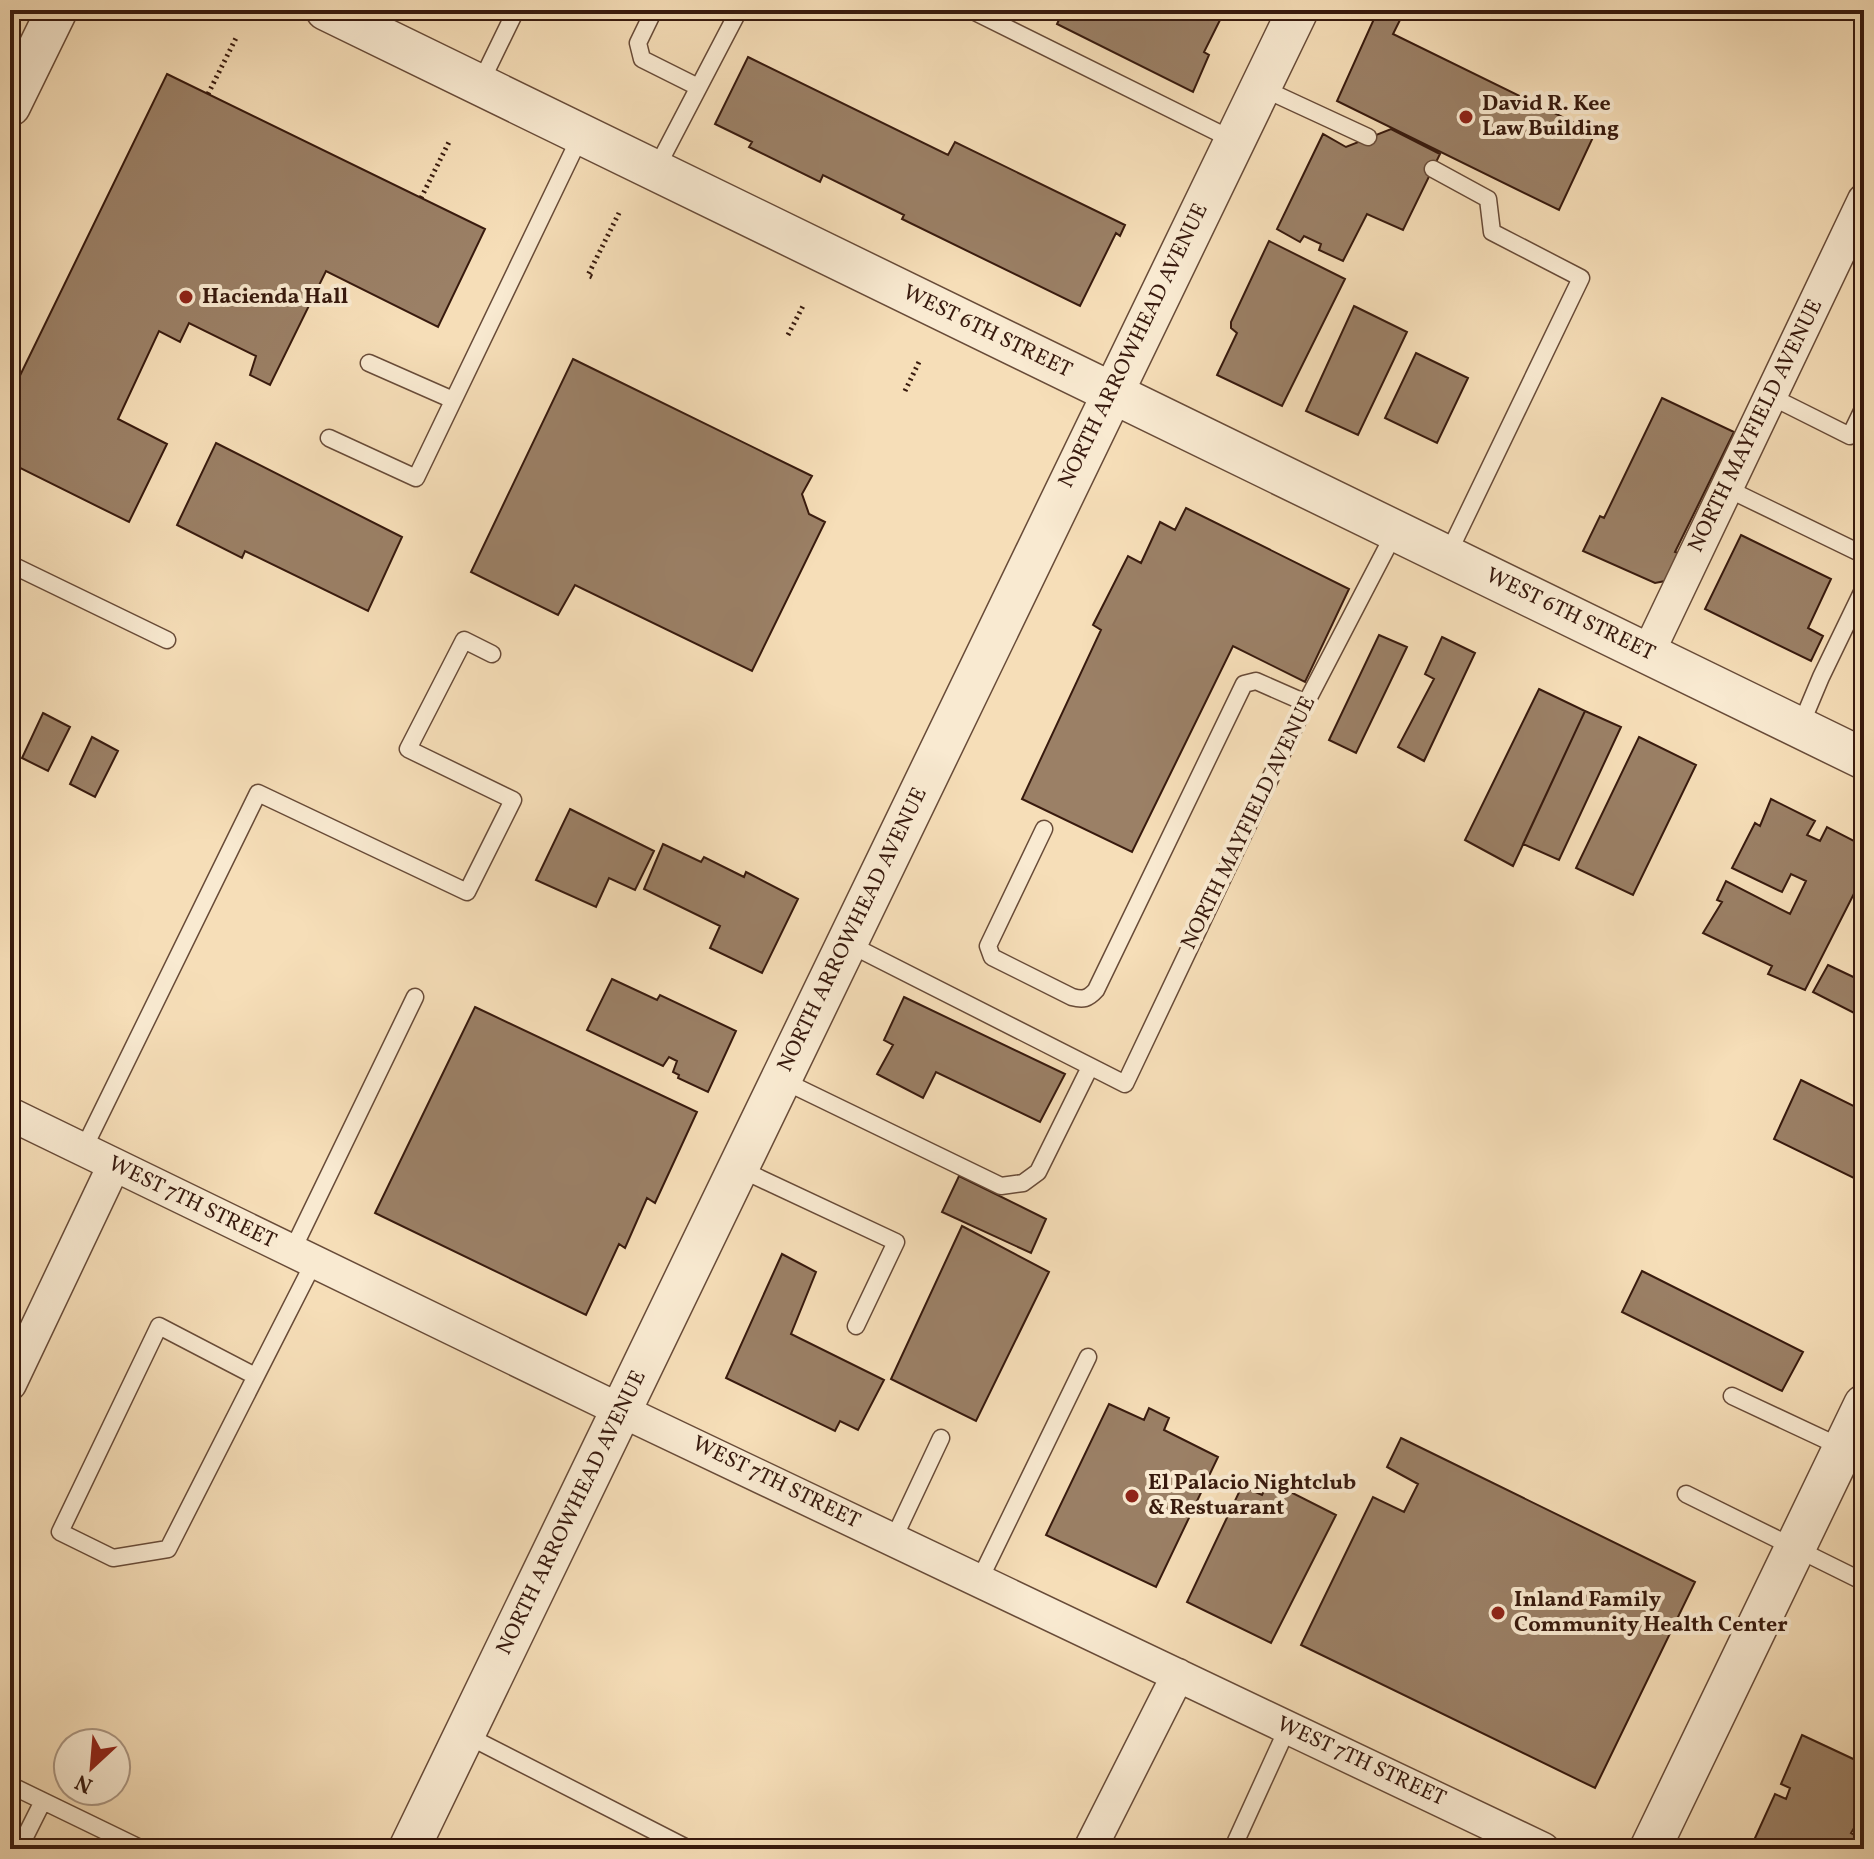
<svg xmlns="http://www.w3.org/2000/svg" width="1874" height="1859" font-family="Vollkorn,serif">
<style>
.building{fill:#9b8066;stroke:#381a0e;stroke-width:2}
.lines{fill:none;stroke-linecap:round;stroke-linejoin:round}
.service-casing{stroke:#684b38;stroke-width:19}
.minor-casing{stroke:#684b38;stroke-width:35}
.tertiary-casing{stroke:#684b38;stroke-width:43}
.path{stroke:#381a0e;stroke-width:5;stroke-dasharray:2 4;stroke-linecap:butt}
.service{stroke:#f9ead1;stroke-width:16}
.minor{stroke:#f9ead1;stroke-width:32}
.tertiary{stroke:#f9ead1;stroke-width:40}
.poi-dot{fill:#8f2418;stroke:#f9ead1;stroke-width:3}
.labels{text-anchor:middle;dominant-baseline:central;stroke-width:8;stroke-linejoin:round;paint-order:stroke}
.poi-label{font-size:22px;font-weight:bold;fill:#381a0e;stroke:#f9ead1;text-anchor:start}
.street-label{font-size:22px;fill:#381a0e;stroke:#f9ead1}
</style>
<rect width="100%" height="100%" fill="#f6deb8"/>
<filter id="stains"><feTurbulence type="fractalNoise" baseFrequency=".0025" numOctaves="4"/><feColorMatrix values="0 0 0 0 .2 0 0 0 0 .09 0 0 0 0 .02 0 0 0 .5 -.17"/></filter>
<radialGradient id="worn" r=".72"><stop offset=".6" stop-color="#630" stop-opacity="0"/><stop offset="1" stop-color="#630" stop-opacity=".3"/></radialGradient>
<path class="building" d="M 1060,10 L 1225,10 L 1204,52 L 1209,55 L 1193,92 L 1057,24 L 1063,11 Z
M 1378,10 L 1404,12 L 1393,34 L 1595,133 L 1559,210 L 1337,101 Z
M 748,57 L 948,155 L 955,142 L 1125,225 L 1120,236 L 1116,233 L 1080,306 L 902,219 L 904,215 L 823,175 L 820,182 L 749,147 L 752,142 L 715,124 Z
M 167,74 L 485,229 L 438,327 L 326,271 L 270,385 L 250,375 L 256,356 L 189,323 L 180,342 L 159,331 L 118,419 L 167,444 L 129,522 L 10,463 L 10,396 Z
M 1391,129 L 1440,154 L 1403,230 L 1367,214 L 1343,261 L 1319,250 L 1321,244 L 1304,236 L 1300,242 L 1277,229 L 1323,134 L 1346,147 Z
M 1269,241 L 1345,279 L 1282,406 L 1217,375 L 1237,333 L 1231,328 L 1231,322 Z
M 1354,306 L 1407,332 L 1358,435 L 1306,411 Z
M 1416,353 L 1468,378 L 1437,443 L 1385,418 Z
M 573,359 L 812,476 L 802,494 L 809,514 L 825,522 L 752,671 L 575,585 L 558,615 L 471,572 Z
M 1662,398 L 1734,432 L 1675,552 L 1681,554 L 1665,581 L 1655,583 L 1583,551 L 1600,516 L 1604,518 Z
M 216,443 L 402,537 L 368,611 L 245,551 L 242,558 L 177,525 Z
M 1186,508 L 1349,589 L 1305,682 L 1233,646 L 1132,852 L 1022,799 L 1101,630 L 1093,625 L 1128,556 L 1141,563 L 1160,522 L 1175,530 Z
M 1741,535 L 1831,579 L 1808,628 L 1823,636 L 1811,661 L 1705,609 Z
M 1379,635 L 1407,647 L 1356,753 L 1329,740 Z
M 1442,637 L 1475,653 L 1424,761 L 1398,747 L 1434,679 L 1425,674 Z
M 1539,689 L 1585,711 L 1513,866 L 1465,840 Z
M 1585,711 L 1621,727 L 1559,860 L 1523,844 Z
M 43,713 L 70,727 L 48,771 L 22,758 Z
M 92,737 L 118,751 L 95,797 L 70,784 Z
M 1639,737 L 1696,765 L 1633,895 L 1576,868 Z
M 1771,799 L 1815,821 L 1807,835 L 1820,841 L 1827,827 L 1864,846 L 1864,874 L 1805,990 L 1768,974 L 1772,966 L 1703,933 L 1722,902 L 1717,900 L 1726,881 L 1790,914 L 1806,881 L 1791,874 L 1782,892 L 1732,868 L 1755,823 L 1760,826 Z
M 570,809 L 654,851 L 635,890 L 609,878 L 596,907 L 536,880 Z
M 663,844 L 701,862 L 704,857 L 744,877 L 746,872 L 798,899 L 762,973 L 710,948 L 720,926 L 644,889 Z
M 1828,965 L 1864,982 L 1864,1018 L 1813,992 Z
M 612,979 L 657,1000 L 660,995 L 736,1031 L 708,1092 L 678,1078 L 679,1075 L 673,1072 L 677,1061 L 669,1057 L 663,1066 L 587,1030 Z
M 904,997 L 1065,1074 L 1040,1122 L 936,1072 L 923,1098 L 877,1074 L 893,1045 L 884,1040 Z
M 475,1007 L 697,1112 L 655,1203 L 647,1198 L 625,1248 L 619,1244 L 586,1315 L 375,1213 Z
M 1801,1080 L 1864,1111 L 1864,1183 L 1774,1139 Z
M 959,1176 L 1046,1219 L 1031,1253 L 942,1212 Z
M 962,1226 L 1049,1272 L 976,1421 L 891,1379 Z
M 782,1254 L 816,1272 L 791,1334 L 884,1380 L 858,1430 L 840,1421 L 835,1431 L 726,1378 Z
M 1642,1271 L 1803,1352 L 1782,1391 L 1622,1312 Z
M 1109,1404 L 1144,1420 L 1149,1408 L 1169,1418 L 1164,1430 L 1218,1457 L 1156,1587 L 1046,1535 Z
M 1401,1438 L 1695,1582 L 1595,1788 L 1301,1645 L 1373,1497 L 1404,1512 L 1418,1484 L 1387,1467 Z
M 1269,1481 L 1336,1515 L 1271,1643 L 1187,1602 L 1242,1486 L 1262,1495 Z
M 1802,1735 L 1864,1764 L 1864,1826 L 1857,1823 L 1851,1833 L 1864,1840 L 1860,1849 L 1750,1849 L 1775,1794 L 1786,1799 L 1790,1788 L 1781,1784 Z"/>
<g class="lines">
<defs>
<path id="service" d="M 654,10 L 638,43 L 642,59 L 698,87
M 971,10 L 1233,140
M 480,84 L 516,10
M 1260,87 L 1368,137
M 656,169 L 739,10
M 1433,169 L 1488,199 L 1492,232 L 1581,278 L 1447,556
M 369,363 L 453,400
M 1770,396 L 1850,436 L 1864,407
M 329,438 L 416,478 L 581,135
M 1726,488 L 1864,555
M 10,564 L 167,640
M 1800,727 L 1821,677 L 1864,588
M 1044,829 L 988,946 L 992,957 L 1072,997 C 1083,1000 1088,999 1096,990 L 1244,684 L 1256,681 L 1306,703
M 847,943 L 1125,1084 L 1306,703 L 1395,532
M 782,1080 L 1001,1186 L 1023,1183 L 1038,1172 L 1090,1067
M 83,1150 L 258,793 L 467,892 L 513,800 L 408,749 L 464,640 L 492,654
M 738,1168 L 896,1242 L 856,1326
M 292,1251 L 415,997
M 255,1376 L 159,1326 L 60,1532 L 113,1558 L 168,1549 L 314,1262
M 1732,1396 L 1843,1448
M 1686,1494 L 1864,1582
M 893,1540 L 941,1438
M 979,1581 L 1088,1357
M 466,1735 L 689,1849
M 10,1785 L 142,1849
M 1236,1841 L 1288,1727
M 19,1849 L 43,1801"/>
<path id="minor" d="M 1648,653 L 1864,200
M 10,1114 L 622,1411 L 1543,1849
M 10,1384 L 114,1165
M 1090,1849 L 1178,1675"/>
<path id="tertiary" d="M 326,10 L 1864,759
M 10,106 L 57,10
M 409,1849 C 707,1237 997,621 1298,10
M 1650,1849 L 1864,1405"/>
</defs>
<use href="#service" class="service-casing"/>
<use href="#minor" class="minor-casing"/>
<use href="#tertiary" class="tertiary-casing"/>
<path class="path" d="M 208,94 L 236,38
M 421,198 L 450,140
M 592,277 L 588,275 L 619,213
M 788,335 L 804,304
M 905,391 L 919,362"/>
<use href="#service" class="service"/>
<use href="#minor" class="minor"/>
<use href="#tertiary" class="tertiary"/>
</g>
<g class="poi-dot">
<circle cx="1466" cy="117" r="8"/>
<circle cx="186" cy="297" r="8"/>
<circle cx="1132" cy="1496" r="8"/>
<circle cx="1498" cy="1613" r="8"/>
</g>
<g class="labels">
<g class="poi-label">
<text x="1482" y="104">David R. Kee<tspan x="1482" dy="25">Law Building</tspan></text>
<text x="202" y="297">Hacienda Hall</text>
<text x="1148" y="1483">El Palacio Nightclub<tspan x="1148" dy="25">&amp; Restuarant</tspan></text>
<text x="1514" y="1600">Inland Family<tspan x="1514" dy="25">Community Health Center</tspan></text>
</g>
<g class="street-label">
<text transform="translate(987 332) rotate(26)">WEST 6TH STREET</text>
<text transform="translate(1134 346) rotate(-64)">NORTH ARROWHEAD AVENUE</text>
<text transform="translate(1756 426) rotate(-64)">NORTH MAYFIELD AVENUE</text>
<text transform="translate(1570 615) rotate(26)">WEST 6TH STREET</text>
<text transform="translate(1249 823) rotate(-64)">NORTH MAYFIELD AVENUE</text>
<text transform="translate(853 930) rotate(-64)">NORTH ARROWHEAD AVENUE</text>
<text transform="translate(192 1203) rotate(26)">WEST 7TH STREET</text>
<text transform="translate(776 1483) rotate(26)">WEST 7TH STREET</text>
<text transform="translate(572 1513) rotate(-64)">NORTH ARROWHEAD AVENUE</text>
<text transform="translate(1361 1762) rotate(25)">WEST 7TH STREET</text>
</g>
</g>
<rect width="1874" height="1859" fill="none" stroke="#f6deb8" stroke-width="40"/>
<rect x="12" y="12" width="1850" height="1835" fill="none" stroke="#381a0e" stroke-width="4"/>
<rect x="20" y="20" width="1834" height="1819" fill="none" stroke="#381a0e" stroke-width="2"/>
<g transform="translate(92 1767) rotate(206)"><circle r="38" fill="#f9ead1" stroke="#ac9783" stroke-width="2"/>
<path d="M0-6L14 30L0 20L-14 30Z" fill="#8f2418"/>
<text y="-12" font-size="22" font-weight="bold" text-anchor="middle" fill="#381a0e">N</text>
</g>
<rect width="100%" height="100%" filter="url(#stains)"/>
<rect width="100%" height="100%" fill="url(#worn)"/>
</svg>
